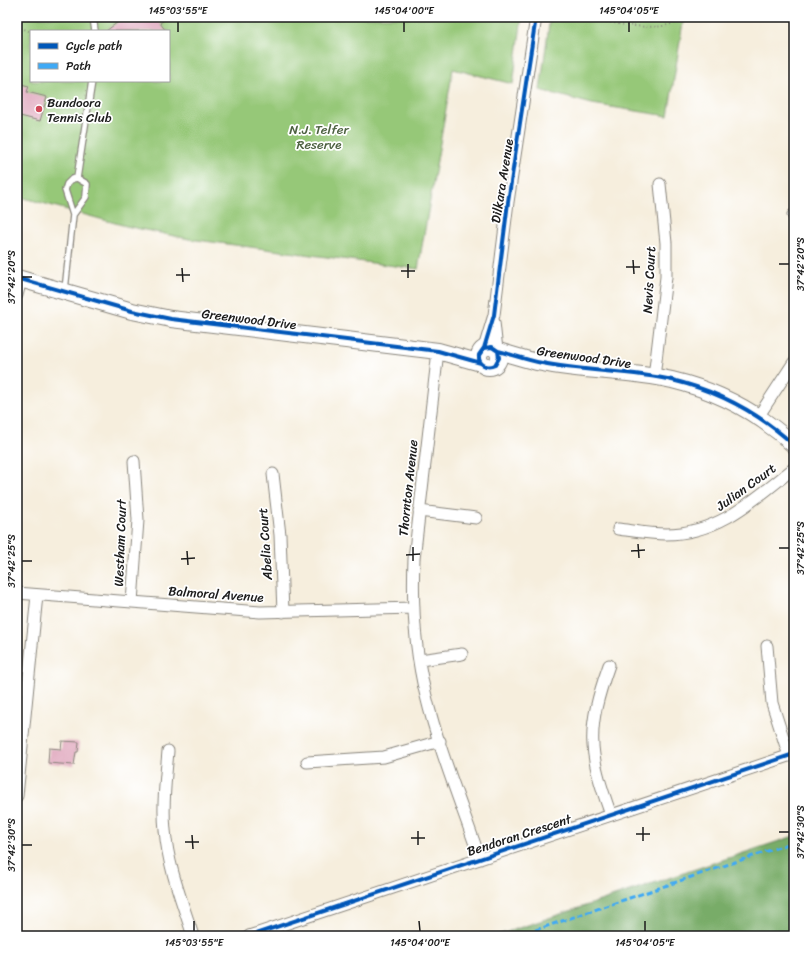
<svg xmlns="http://www.w3.org/2000/svg" width="811" height="953" font-family="Sriracha,sans-serif">
<style>
.green{fill:#96c878;stroke:#59724a;fill-rule:evenodd}
.forest{fill:#78ac68;stroke:#4a6442}
.building{fill:#dfa6bc}
.lines{fill:none;stroke-linecap:round;stroke-linejoin:round}
.lane-casing{stroke:#89857c;stroke-width:8}
.street-casing{stroke:#89857c;stroke-width:13}
.secondary-casing{stroke:#89857c;stroke-width:18}
.path{stroke:#89857c;stroke-width:2;stroke-dasharray:1 3;stroke-linecap:butt}
.lane{stroke:#fff;stroke-width:5.5}
.street{stroke:#fff;stroke-width:11}
.secondary{stroke:#fff;stroke-width:16}
.quiet{stroke:#3fa9f5;stroke-width:3;stroke-dasharray:6 3;stroke-linecap:butt}
.cycleway-casing{stroke:#fff;stroke-width:6}
.cycleway{stroke:#0057b8;stroke-width:4}
.ticks{fill:none;stroke:#1c1c1c;stroke-width:1.5}
.poi-dot{fill:#d1495b;stroke:#fff;stroke-width:1.5}
.labels{text-anchor:middle;dominant-baseline:central;stroke-width:3.5;stroke-linejoin:round;paint-order:stroke}
.poi-label{font-size:13px;fill:#1c1c1c;stroke:#fff;text-anchor:start}
.park-label{font-size:13px;fill:#4d6141;stroke:#fff}
.street-label{font-size:13px;fill:#1c1c1c;stroke:#fff}
.neatline{fill:none;stroke:#1c1c1c;stroke-width:1.5}
.ticks-label{font-size:10px;text-anchor:middle;fill:#1c1c1c}
</style>
<rect width="100%" height="100%" fill="#fff"/>
<filter id="ink" filterUnits="userSpaceOnUse"><feTurbulence type="fractalNoise" baseFrequency=".025" numOctaves="2"/><feDisplacementMap in="SourceGraphic" scale="8" xChannelSelector="R" yChannelSelector="G"/><feConvolveMatrix kernelMatrix="1 2 1 2 8 2 1 2 1" color-interpolation-filters="sRGB"/></filter>
<filter id="wash" filterUnits="userSpaceOnUse"><feTurbulence type="fractalNoise" baseFrequency=".012" numOctaves="4" result="noise"/><feDisplacementMap in="SourceGraphic" scale="16" xChannelSelector="R" yChannelSelector="G"/><feGaussianBlur stdDeviation="0.9" result="paint"/><feColorMatrix in="noise" values="0 0 0 0 0 0 0 0 0 0 0 0 0 0 0 0 0 1.4 0 .05"/><feComposite in="paint" operator="in"/></filter>
<g filter="url(#wash)">
<rect width="100%" height="100%" fill="#f6eedd"/>
<path class="green" d="M 17,17 L 522,17 L 513,84 L 453,69 L 418,269 L 189,239 L 126,226 L 17,196 ZM 31,31 L 169,31 L 169,81 L 31,81 Z
M 550,17 L 680,17 L 683,22 L 668,116 L 592,104 L 540,90 Z"/>
<path class="forest" d="M 794,836 L 794,936 L 495,936 Z"/>
<g id="blocks">
<path class="building" d="M 114,17 L 168,17 L 160,23 L 166,31 L 106,31 L 118,22 Z
M 17,83 L 29,86 L 27,92 L 47,97 L 40,121 L 20,116 L 17,117 Z
M 62,741 L 79,742 L 78,752 L 76,752 L 74,765 L 48,763 L 49,748 L 61,749 Z"/>
</g>
</g>
<g filter="url(#ink)">
<use href="#blocks" fill-opacity="0" stroke="#89857c" stroke-width="1"/>
<g class="lines">
<defs>
<path id="lane" d="M 93,17 L 95,31
M 77,178 L 92,81
M 65,290 L 73,215 L 65,190 L 67,184 L 72,179 L 77,178 L 87,184 L 86,197 L 73,215"/>
<path id="street" d="M 793,215 L 794,216
M 17,295 L 21,280
M 494,322 L 497,350
M 484,348 L 494,315 L 508,202 L 536,17
M 438,351 L 414,559 C 412,605 415,652 426,696 C 439,750 462,806 480,859
M 654,377 L 666,277 L 666,243 L 660,184
M 758,417 L 794,362
M 273,474 L 280,535 L 283,612
M 419,511 L 476,518
M 618,529 C 634,531 650,534 666,534 C 719,534 755,499 794,468
M 17,593 L 260,612 L 414,608
M 132,602 L 138,520 L 134,461
M 767,646 L 772,703 L 789,756
M 420,660 L 462,654
M 609,665 C 586,730 588,751 611,815
M 168,751 C 166,777 162,804 165,830 C 168,867 182,901 193,936
M 307,762 L 384,757 L 440,741
M 17,796 L 37,595
M 17,935 L 17,936
M 249,936 L 794,754"/>
<path id="secondary" d="M 17,278 L 132,311 L 171,319 L 438,351 L 481,363
M479 357a10 10 0 1 1 20 0a10 10 0 1 1-20 0Z
M 498,351 C 513,355 527,360 542,363 C 585,372 629,370 672,380 C 718,391 759,413 794,445"/>
</defs>
<use href="#lane" class="lane-casing"/>
<use href="#street" class="street-casing"/>
<use href="#secondary" class="secondary-casing"/>
<path class="path" d="M 583,17 C 604,21 668,37 680,17
M 17,26 L 31,32"/>
<use href="#lane" class="lane"/>
<use href="#street" class="street"/>
<use href="#secondary" class="secondary"/>
<path class="quiet" d="M 518,936 L 794,842"/>
<defs>
<path id="cycleway" d="M 17,278 L 132,311 L 171,319 L 438,351 L 481,363
M 484,348 L 492,347 L 498,351 L 499,358 L 495,365 C 486,369 478,364 479,355 L 484,348 L 494,315 L 508,202 L 536,17
M 498,351 C 513,355 527,360 542,363 C 585,372 629,370 672,380 C 718,391 759,413 794,445
M 249,936 L 794,754"/>
</defs>
<use href="#cycleway" class="cycleway-casing"/>
<use href="#cycleway" class="cycleway"/>
</g>
</g>
<path class="ticks" d="M 178,22 L 178,32M 404,22 L 404,32M 629,22 L 629,32M 633,260 L 634,274M 408,264 L 408,278M 779,264 L 789,264M 626,267 L 640,267M 182,268 L 183,282M 401,271 L 415,271M 176,275 L 190,275M 22,277 L 32,277M 638,544 L 639,558M 413,547 L 413,561M 779,548 L 789,548M 187,551 L 188,565M 631,551 L 645,550M 406,555 L 420,554M 181,559 L 195,558M 22,561 L 32,561M 643,827 L 643,841M 418,831 L 418,845M 779,832 L 789,832M 636,834 L 650,834M 192,835 L 193,849M 411,838 L 425,838M 185,842 L 199,842M 22,845 L 32,845M 194,921 L 194,931M 419,921 L 420,931M 645,921 L 645,931"/>
<circle class="poi-dot" cx="39" cy="109" r="4"/>
<g class="labels">
<g class="poi-label">
<text x="47" y="102">Bundoora<tspan x="47" dy="15">Tennis Club</tspan></text>
</g>
<g class="park-label">
<text x="319" y="129">N.J. Telfer<tspan x="319" dy="15">Reserve</tspan></text>
</g>
<g class="street-label">
<text transform="translate(502 181) rotate(-81)">Dilkara Avenue</text>
<text transform="translate(649 280) rotate(-87)">Nevis Court</text>
<text transform="translate(249 319) rotate(7)">Greenwood Drive</text>
<text transform="translate(584 357) rotate(8)">Greenwood Drive</text>
<text transform="translate(746 487) rotate(-36)">Julian Court</text>
<text transform="translate(408 488) rotate(-84)">Thornton Avenue</text>
<text transform="translate(120 543) rotate(-88)">Westham Court</text>
<text transform="translate(265 544) rotate(-94)">Abelia Court</text>
<text transform="translate(216 594) rotate(4)">Balmoral Avenue</text>
<text transform="translate(519 835) rotate(-18)">Bendoran Crescent</text>
</g>
</g>
<rect width="811" height="953" fill="none" stroke="#fff" stroke-width="44"/>
<rect x="30" y="30" width="140" height="52" fill="#ffffff" stroke="#a4a4a4"/>
<rect x="38" y="43" width="20" height="6" fill="#0057b8" stroke="#a4a4a4"/>
<text x="66" y="50" font-size="12" fill="#1c1c1c">Cycle path</text>
<rect x="38" y="63" width="20" height="6" fill="#3fa9f5" stroke="#a4a4a4"/>
<text x="66" y="70" font-size="12" fill="#1c1c1c">Path</text>
<rect x="22" y="22" width="767" height="909" class="neatline"/>
<g class="ticks-label">
<text x="178" y="14">145°03'55"E</text>
<text x="404" y="14">145°04'00"E</text>
<text x="629" y="14">145°04'05"E</text>
<text transform="translate(800 264) rotate(-90)" y="4">37°42'20"S</text>
<text transform="translate(11 277) rotate(-90)" y="4">37°42'20"S</text>
<text transform="translate(800 548) rotate(-90)" y="4">37°42'25"S</text>
<text transform="translate(11 561) rotate(-90)" y="4">37°42'25"S</text>
<text transform="translate(800 832) rotate(-90)" y="4">37°42'30"S</text>
<text transform="translate(11 845) rotate(-90)" y="4">37°42'30"S</text>
<text x="194" y="946">145°03'55"E</text>
<text x="420" y="946">145°04'00"E</text>
<text x="645" y="946">145°04'05"E</text>
</g>
</svg>
